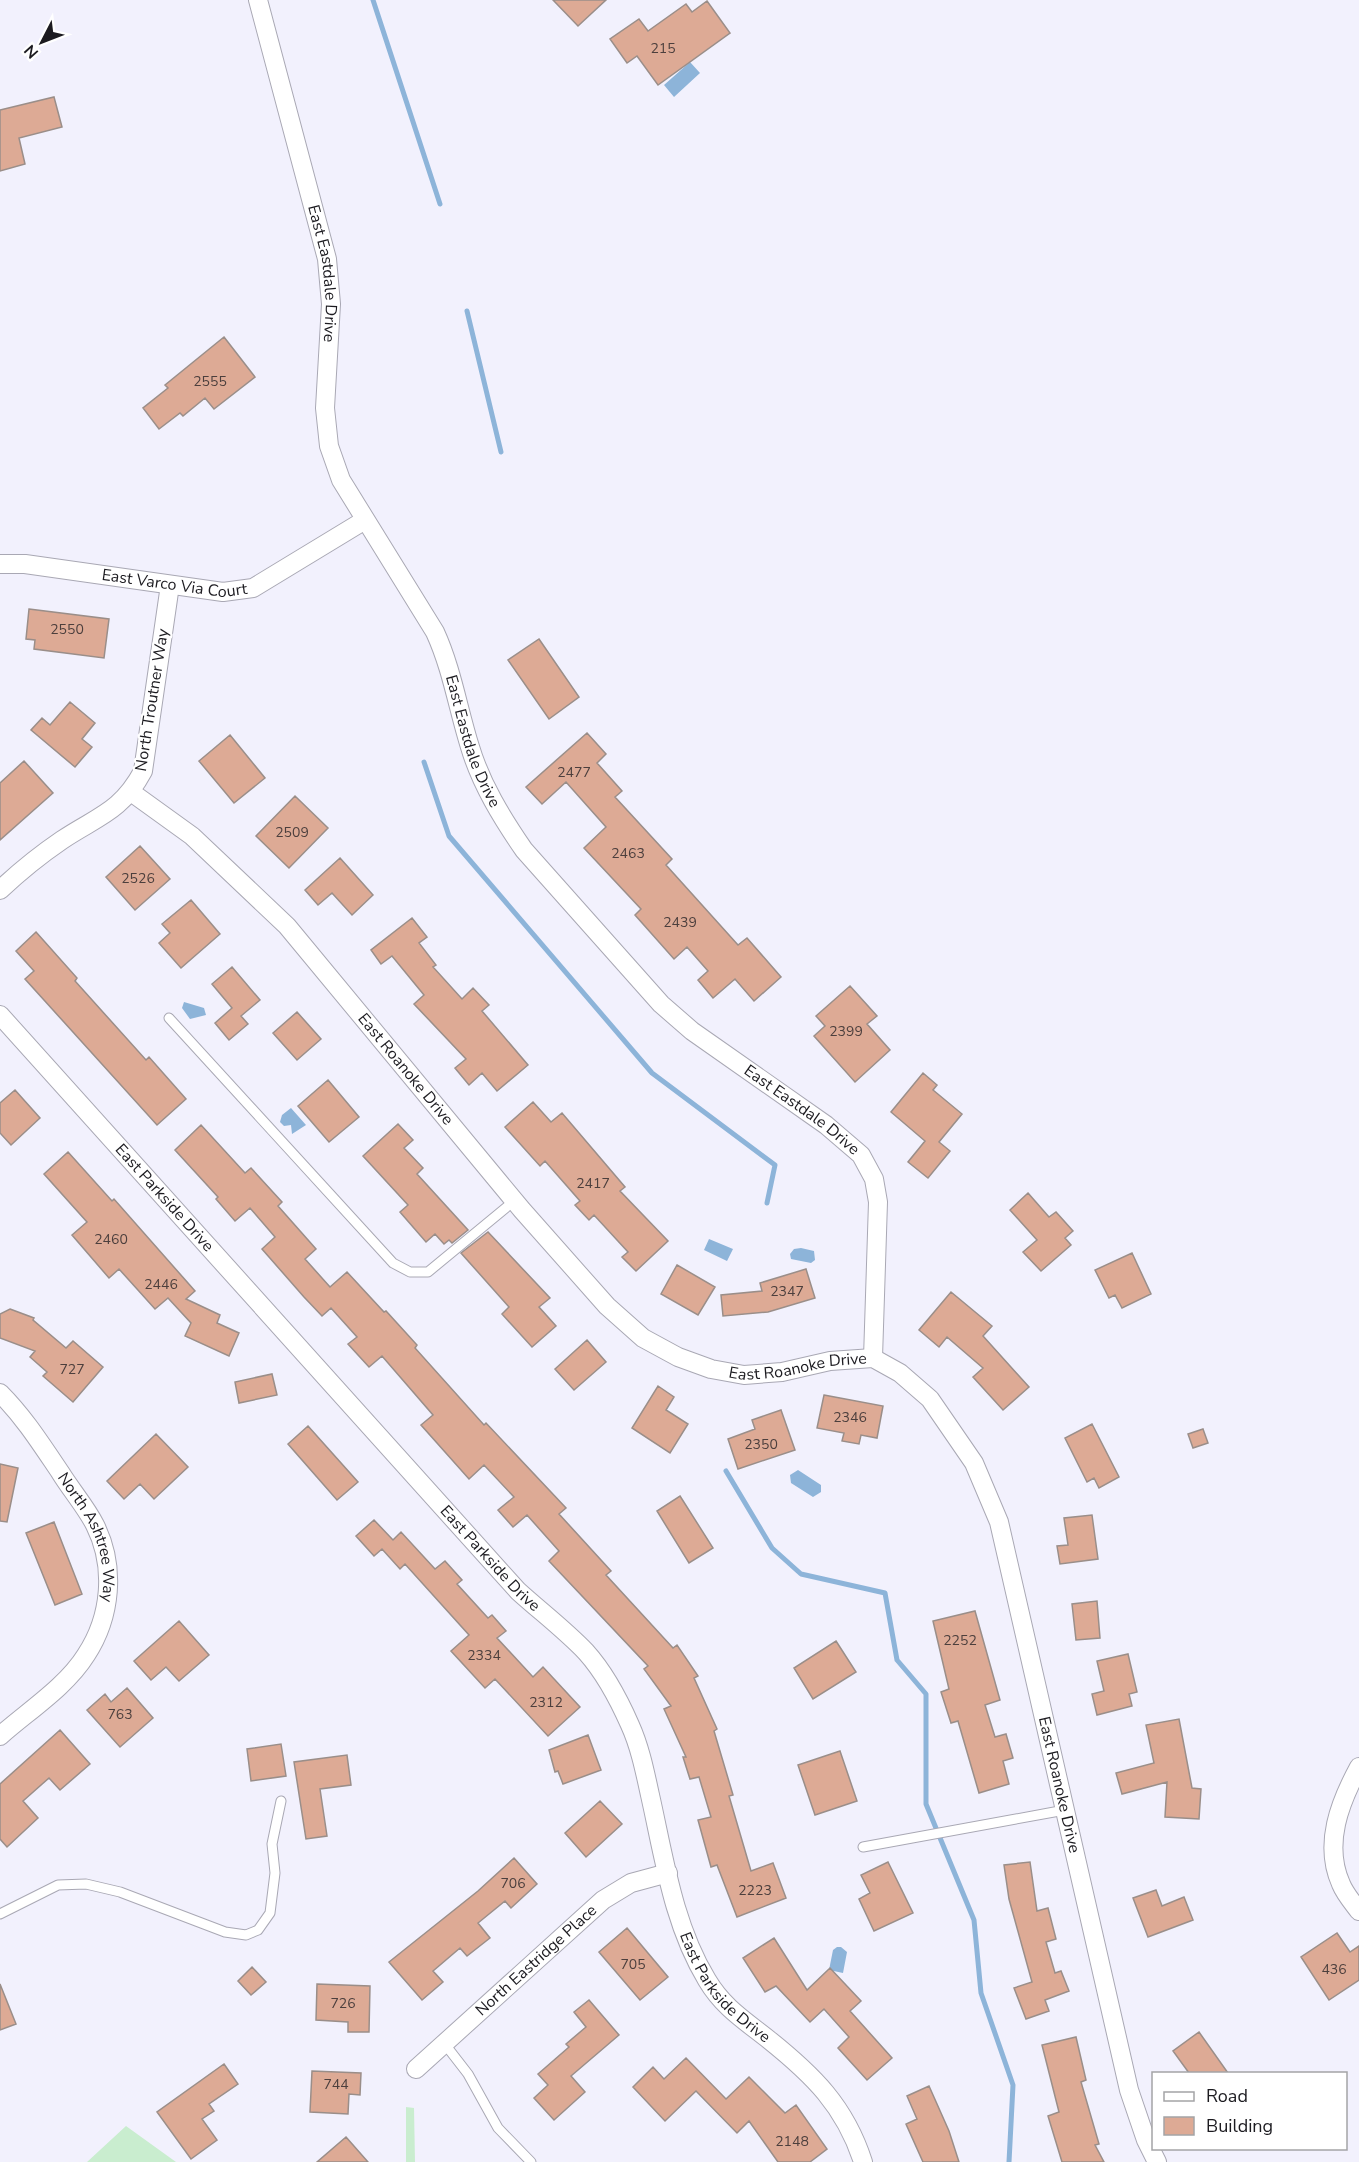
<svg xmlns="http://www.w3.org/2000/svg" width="1359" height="2162" font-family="'Nunito Sans',sans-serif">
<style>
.green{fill:#c9edcf}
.water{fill:#8db4d9}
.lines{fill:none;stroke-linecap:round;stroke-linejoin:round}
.stream{stroke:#8db4d9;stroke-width:5}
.building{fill:#ddaa95;stroke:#9a8e89;stroke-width:1.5}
.service-casing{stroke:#a9a8b4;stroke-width:11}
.minor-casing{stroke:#a9a8b4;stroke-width:20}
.service{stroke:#fff;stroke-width:9}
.minor{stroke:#fff;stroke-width:18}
.labels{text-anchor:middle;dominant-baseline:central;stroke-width:4.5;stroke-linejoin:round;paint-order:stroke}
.number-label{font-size:14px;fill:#4c3f3d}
.street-label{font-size:16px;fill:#1c1b20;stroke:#fff}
</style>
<rect width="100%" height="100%" fill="#f2f1fd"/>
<path class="green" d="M 406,2107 L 414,2108 L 415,2162 L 406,2162 Z
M 126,2126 L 176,2162 L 87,2162 Z"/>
<path class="water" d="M 690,62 L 700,73 L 674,97 L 664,85 Z
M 184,1002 L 204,1008 L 206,1015 L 190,1019 L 182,1008 Z
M 291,1108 L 306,1125 L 292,1134 L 291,1125 L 284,1126 L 280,1122 L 282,1115 Z
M 709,1239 L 733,1249 L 727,1261 L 704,1250 Z
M 801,1248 L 814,1251 L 815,1260 L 811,1263 L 791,1259 L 790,1254 L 794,1249 Z
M 798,1470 L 821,1485 L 821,1492 L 813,1497 L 791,1483 L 790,1475 Z
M 837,1947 L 841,1947 L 847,1952 L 843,1973 L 829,1970 L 833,1950 Z"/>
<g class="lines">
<path class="stream" d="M 373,0 L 440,204
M 467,311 L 501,452
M 424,762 L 449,836 L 652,1073 L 775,1165 L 767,1203
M 726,1471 L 772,1548 L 801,1574 L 885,1593 L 897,1660 L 926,1694 L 926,1804 L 974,1920 L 981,1993 L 1013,2085 L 1009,2162"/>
</g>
<path class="building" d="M 553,0 L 606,0 L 578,26 Z
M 707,1 L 730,33 L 658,85 L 637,56 L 627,63 L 610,39 L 639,19 L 648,31 L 686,4 L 692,12 Z
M 54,97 L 62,127 L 19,138 L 25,164 L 0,171 L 0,110 Z
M 224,337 L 255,377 L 214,409 L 205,398 L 183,416 L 180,413 L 159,429 L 143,408 L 168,388 L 165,385 Z
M 29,609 L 109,619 L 104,658 L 34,649 L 35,640 L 26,639 Z
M 539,639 L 579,697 L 549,719 L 508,660 Z
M 70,702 L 95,723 L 82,739 L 92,747 L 75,767 L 31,730 L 42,718 L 50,725 Z
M 587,733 L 606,754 L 597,763 L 622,791 L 615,797 L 672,859 L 666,865 L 738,945 L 747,938 L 781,977 L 754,1001 L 735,979 L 713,998 L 698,980 L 708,971 L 687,947 L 674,959 L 635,915 L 641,909 L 584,848 L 606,827 L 566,782 L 542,804 L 526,787 Z
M 230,735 L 265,778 L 234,803 L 199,761 Z
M 24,761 L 53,793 L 0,840 L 0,783 Z
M 295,796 L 328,828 L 289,868 L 256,836 Z
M 140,846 L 170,879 L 135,910 L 106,877 Z
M 340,858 L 373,895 L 352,915 L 332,893 L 318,905 L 305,890 Z
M 191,900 L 220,934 L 181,968 L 159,943 L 170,933 L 162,924 Z
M 412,918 L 427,937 L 419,943 L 436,965 L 433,967 L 462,999 L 473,988 L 489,1005 L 482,1011 L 528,1065 L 497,1091 L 482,1073 L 469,1085 L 455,1068 L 466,1059 L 414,1004 L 424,995 L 392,956 L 381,964 L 371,950 Z
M 36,932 L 77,978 L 75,981 L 146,1060 L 149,1057 L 186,1099 L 157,1125 L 25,979 L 34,971 L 16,951 Z
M 232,967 L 260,1000 L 241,1016 L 248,1024 L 229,1040 L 215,1023 L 232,1008 L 212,984 Z
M 850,986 L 877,1016 L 867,1024 L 890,1050 L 855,1082 L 814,1036 L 825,1026 L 816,1016 Z
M 297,1012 L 321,1039 L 297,1060 L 273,1033 Z
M 923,1073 L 937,1085 L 933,1090 L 962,1114 L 939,1142 L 950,1151 L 928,1178 L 908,1162 L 925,1141 L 891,1112 Z
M 328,1080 L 359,1117 L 329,1142 L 298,1106 Z
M 15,1090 L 40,1118 L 11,1145 L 0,1133 L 0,1103 Z
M 533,1102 L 551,1122 L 562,1113 L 625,1187 L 620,1191 L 668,1241 L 636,1271 L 622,1257 L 628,1252 L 594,1215 L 589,1220 L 575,1205 L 580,1201 L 545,1161 L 540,1166 L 505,1127 Z
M 398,1124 L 413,1140 L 404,1148 L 423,1168 L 417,1174 L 468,1230 L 452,1243 L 449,1240 L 444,1244 L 435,1234 L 426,1242 L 400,1212 L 408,1205 L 363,1156 Z
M 201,1125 L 245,1173 L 251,1168 L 282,1202 L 278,1206 L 316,1249 L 305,1259 L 330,1287 L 347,1272 L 384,1312 L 386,1311 L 417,1345 L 415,1348 L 484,1425 L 486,1423 L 566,1508 L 559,1514 L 611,1571 L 606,1575 L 673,1648 L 677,1645 L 698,1676 L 694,1678 L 717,1729 L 714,1731 L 733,1795 L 729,1796 L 751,1871 L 773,1863 L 786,1898 L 737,1917 L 717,1865 L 711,1867 L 698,1820 L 711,1817 L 699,1777 L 690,1779 L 683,1757 L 686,1757 L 664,1709 L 671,1706 L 644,1669 L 648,1666 L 549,1561 L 559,1551 L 527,1515 L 513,1527 L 498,1510 L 514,1497 L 484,1465 L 469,1479 L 421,1425 L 433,1415 L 382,1356 L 369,1367 L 348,1344 L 357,1337 L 331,1308 L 322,1316 L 304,1297 L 262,1249 L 275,1237 L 250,1208 L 235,1221 L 216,1199 L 218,1197 L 175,1150 Z
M 68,1152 L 112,1201 L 114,1199 L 195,1291 L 186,1299 L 220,1315 L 217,1323 L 239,1333 L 229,1356 L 185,1336 L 191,1323 L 168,1298 L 155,1309 L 119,1269 L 109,1278 L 72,1235 L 87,1222 L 44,1174 Z
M 1028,1193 L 1049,1217 L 1056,1212 L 1073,1231 L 1065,1238 L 1071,1245 L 1041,1271 L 1023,1252 L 1037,1240 L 1010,1210 Z
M 488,1232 L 550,1298 L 539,1307 L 556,1326 L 532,1347 L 502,1314 L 509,1307 L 461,1253 Z
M 1132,1253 L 1151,1294 L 1122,1308 L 1115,1295 L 1109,1298 L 1095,1270 Z
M 677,1265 L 715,1287 L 698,1315 L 661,1294 Z
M 806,1269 L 815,1298 L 768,1312 L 723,1316 L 721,1295 L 762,1291 L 760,1283 Z
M 951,1292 L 992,1326 L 983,1336 L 1029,1387 L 1003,1410 L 973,1377 L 983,1368 L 947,1337 L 939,1347 L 919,1330 Z
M 10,1309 L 34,1318 L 33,1320 L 66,1348 L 73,1341 L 103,1367 L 73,1402 L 43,1376 L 47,1372 L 30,1357 L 35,1351 L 0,1338 L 0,1314 Z
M 587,1340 L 606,1362 L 574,1390 L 555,1369 Z
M 272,1374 L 277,1395 L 239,1403 L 235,1382 Z
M 658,1386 L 674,1397 L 666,1410 L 688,1424 L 670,1453 L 632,1428 Z
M 824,1395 L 883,1406 L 877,1438 L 861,1435 L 859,1444 L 842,1441 L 844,1433 L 817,1428 Z
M 781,1410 L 795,1450 L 738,1469 L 728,1439 L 755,1429 L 752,1420 Z
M 1092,1424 L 1119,1477 L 1099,1488 L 1094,1478 L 1087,1482 L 1065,1438 Z
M 308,1426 L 358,1482 L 337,1500 L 288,1444 Z
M 1203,1429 L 1208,1443 L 1193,1448 L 1188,1434 Z
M 156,1434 L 188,1467 L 154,1499 L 140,1484 L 124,1499 L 107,1481 Z
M 0,1464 L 18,1468 L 7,1522 L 0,1521 Z
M 680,1496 L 713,1548 L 689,1563 L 657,1511 Z
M 1092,1515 L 1098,1559 L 1060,1564 L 1057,1546 L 1068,1545 L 1064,1518 Z
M 374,1520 L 393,1540 L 401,1532 L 435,1569 L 445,1561 L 462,1580 L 457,1584 L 488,1618 L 492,1615 L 506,1631 L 497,1638 L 533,1677 L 543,1667 L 580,1707 L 548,1736 L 495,1679 L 485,1688 L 451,1651 L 469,1635 L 405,1564 L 400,1569 L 382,1549 L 374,1556 L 356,1536 Z
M 54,1522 L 82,1594 L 55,1605 L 26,1533 Z
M 1097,1601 L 1100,1638 L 1076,1640 L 1072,1604 Z
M 975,1611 L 1000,1700 L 985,1705 L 995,1737 L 1006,1734 L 1013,1758 L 1003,1761 L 1009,1784 L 979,1793 L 958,1721 L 951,1723 L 941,1692 L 949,1689 L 933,1621 Z
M 179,1621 L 209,1655 L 179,1681 L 166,1667 L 151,1680 L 134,1661 Z
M 836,1641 L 856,1672 L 813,1699 L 794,1668 Z
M 1128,1654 L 1137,1692 L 1129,1694 L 1132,1706 L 1097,1715 L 1092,1694 L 1104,1691 L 1097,1661 Z
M 127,1688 L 153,1718 L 120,1747 L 87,1710 L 105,1694 L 111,1702 Z
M 1179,1719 L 1192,1788 L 1201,1789 L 1199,1819 L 1165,1817 L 1167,1782 L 1122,1794 L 1116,1773 L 1154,1763 L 1146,1725 Z
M 60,1730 L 90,1764 L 60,1790 L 49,1778 L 23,1801 L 38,1818 L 7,1847 L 0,1839 L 0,1784 Z
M 588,1735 L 601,1770 L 563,1784 L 558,1771 L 555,1772 L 549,1750 Z
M 281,1744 L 286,1776 L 251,1781 L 247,1749 Z
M 840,1751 L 857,1801 L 815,1815 L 798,1765 Z
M 347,1755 L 351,1785 L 320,1789 L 327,1836 L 306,1839 L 294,1762 Z
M 600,1801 L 622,1824 L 586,1857 L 565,1833 Z
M 514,1858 L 537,1884 L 511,1908 L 505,1901 L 478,1923 L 490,1938 L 467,1956 L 460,1948 L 433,1971 L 443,1982 L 422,2000 L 389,1962 L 478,1891 Z
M 888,1862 L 913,1913 L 874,1931 L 859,1899 L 870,1893 L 861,1875 Z
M 1030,1862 L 1037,1911 L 1048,1908 L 1056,1939 L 1046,1942 L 1055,1973 L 1061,1971 L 1069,1991 L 1045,2000 L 1049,2011 L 1026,2019 L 1014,1988 L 1032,1982 L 1009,1899 L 1004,1865 Z
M 1156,1890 L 1162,1906 L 1184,1897 L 1193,1920 L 1148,1937 L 1133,1898 Z
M 627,1928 L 668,1977 L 640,2000 L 599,1952 Z
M 1337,1933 L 1350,1952 L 1359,1946 L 1359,1980 L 1329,2000 L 1301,1957 Z
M 774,1938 L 807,1990 L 830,1968 L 861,2001 L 850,2011 L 892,2058 L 867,2080 L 838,2048 L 849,2037 L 824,2009 L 810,2022 L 776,1986 L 765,1992 L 743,1958 Z
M 252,1967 L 266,1982 L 251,1995 L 238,1981 Z
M 0,1984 L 16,2024 L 0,2030 Z
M 317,1984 L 370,1986 L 369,2032 L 348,2032 L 348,2022 L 316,2020 Z
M 589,2000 L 619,2035 L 571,2076 L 585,2092 L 554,2120 L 534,2098 L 548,2085 L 538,2074 L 569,2047 L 566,2044 L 586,2027 L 574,2012 Z
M 1199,2032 L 1228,2073 L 1189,2073 L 1173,2051 Z
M 1076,2037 L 1086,2080 L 1081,2082 L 1099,2144 L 1095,2145 L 1104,2162 L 1062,2162 L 1048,2116 L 1059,2112 L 1042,2045 Z
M 686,2058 L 726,2099 L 749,2077 L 785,2113 L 796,2105 L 827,2149 L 810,2162 L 778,2162 L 749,2121 L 737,2133 L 696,2091 L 665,2121 L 633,2087 L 653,2067 L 664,2079 Z
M 224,2064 L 238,2084 L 209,2104 L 214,2111 L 202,2119 L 217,2140 L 191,2159 L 157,2112 Z
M 312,2071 L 361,2073 L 360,2095 L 349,2094 L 348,2114 L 310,2112 Z
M 929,2086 L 949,2131 L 959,2162 L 923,2162 L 906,2124 L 917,2119 L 907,2096 Z
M 346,2137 L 368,2162 L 317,2162 Z"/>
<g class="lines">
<defs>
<path id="service" d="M 169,1018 L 393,1263 L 410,1272 L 428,1272 L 514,1201
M 863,1847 L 1065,1810
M 0,1914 L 58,1885 L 86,1884 L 120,1892 L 225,1932 L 246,1935 L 258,1930 L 270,1913 L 275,1873 L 272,1844 L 281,1801
M 444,2043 L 468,2074 L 498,2128 L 531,2162"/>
<g id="minor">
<path id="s1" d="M 258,0 L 327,259 L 331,304 L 325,408 L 329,446 L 341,480 L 435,632 C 452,669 458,709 470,747 C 481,784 502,818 524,850 L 661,1004 L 692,1031 L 826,1125 L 861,1155 L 874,1179 L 878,1202 L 873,1358"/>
<path id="s2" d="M 0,564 L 25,564 L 223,592 L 253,588 L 365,520"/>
<path id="s3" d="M 131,792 L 192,836 L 287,926 L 522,1210 L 607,1306 L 643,1338 L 678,1357 L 711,1369 L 744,1375 L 782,1372 L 830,1361 L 873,1358 L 900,1373 L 930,1399 L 974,1463 L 999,1522 L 1129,2090 L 1146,2140 L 1157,2162"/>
<path d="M 0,890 C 19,872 40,855 62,840 C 98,816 121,812 143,771 L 170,585"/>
<path id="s4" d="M 0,1015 L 518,1591 C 540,1611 565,1630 586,1652 C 604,1672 619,1700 630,1725 C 640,1747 645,1772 650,1795 C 664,1857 673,1924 707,1980 C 723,2007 744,2020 768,2039 C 813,2075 845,2106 863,2162"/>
<path id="s5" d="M 0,1393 C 24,1417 41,1444 60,1472 C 71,1490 86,1507 95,1525 C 116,1567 111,1617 86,1655 C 66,1687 28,1711 0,1736"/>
<path d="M 1359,1767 C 1340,1802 1323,1844 1341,1884 C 1345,1894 1353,1903 1359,1911"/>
<path id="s6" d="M 416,2069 L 603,1900 L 631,1883 L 668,1873"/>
</g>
</defs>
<use href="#service" class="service-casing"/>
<use href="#minor" class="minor-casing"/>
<use href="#service" class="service"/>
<use href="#minor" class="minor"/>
</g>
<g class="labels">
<g class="number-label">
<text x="663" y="48">215</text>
<text x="210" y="381">2555</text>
<text x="67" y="629">2550</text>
<text x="574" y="772">2477</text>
<text x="292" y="832">2509</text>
<text x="628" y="853">2463</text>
<text x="138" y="878">2526</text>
<text x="680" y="922">2439</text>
<text x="846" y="1031">2399</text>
<text x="593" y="1183">2417</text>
<text x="111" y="1239">2460</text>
<text x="161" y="1284">2446</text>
<text x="787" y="1291">2347</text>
<text x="72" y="1369">727</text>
<text x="850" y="1417">2346</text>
<text x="761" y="1444">2350</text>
<text x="960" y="1640">2252</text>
<text x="484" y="1655">2334</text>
<text x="546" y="1702">2312</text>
<text x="120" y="1714">763</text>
<text x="513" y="1883">706</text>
<text x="755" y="1890">2223</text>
<text x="633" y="1964">705</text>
<text x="1334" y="1969">436</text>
<text x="343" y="2003">726</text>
<text x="336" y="2084">744</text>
<text x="792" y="2141">2148</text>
</g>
<g class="street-label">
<text stroke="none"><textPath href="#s1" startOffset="282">East Eastdale Drive</textPath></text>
<text stroke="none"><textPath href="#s2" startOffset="176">East Varco Via Court</textPath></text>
<text transform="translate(152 700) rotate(-81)">North Troutner Way</text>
<text stroke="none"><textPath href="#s1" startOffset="786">East Eastdale Drive</textPath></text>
<text stroke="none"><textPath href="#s3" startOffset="392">East Roanoke Drive</textPath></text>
<text stroke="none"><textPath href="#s1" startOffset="1290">East Eastdale Drive</textPath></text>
<text stroke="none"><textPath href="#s4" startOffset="246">East Parkside Drive</textPath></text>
<text stroke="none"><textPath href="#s3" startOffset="914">East Roanoke Drive</textPath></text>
<text stroke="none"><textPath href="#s5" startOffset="172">North Ashtree Way</textPath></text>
<text stroke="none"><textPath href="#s4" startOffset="732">East Parkside Drive</textPath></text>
<text stroke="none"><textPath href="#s3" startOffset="1472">East Roanoke Drive</textPath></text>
<text stroke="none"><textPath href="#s6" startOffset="162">North Eastridge Place</textPath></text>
<text stroke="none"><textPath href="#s4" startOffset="1236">East Parkside Drive</textPath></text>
</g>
</g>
<rect x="1152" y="2072" width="195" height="78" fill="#ffffff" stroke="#a4a4a6" stroke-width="1.5"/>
<rect x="1164" y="2092" width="30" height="9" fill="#ffffff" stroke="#a4a4a6" stroke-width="1.5"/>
<text x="1206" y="2102" font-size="18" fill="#1c1b20">Road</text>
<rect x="1164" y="2117" width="30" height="18" fill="#ddaa95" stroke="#a4a4a6" stroke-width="1.5"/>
<text x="1206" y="2132" font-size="18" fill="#1c1b20">Building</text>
<g transform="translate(42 42) rotate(228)" stroke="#ffffff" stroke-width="4.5" paint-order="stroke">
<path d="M0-4.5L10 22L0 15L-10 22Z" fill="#1c1b20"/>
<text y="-9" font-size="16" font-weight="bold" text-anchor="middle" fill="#1c1b20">N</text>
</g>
</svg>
